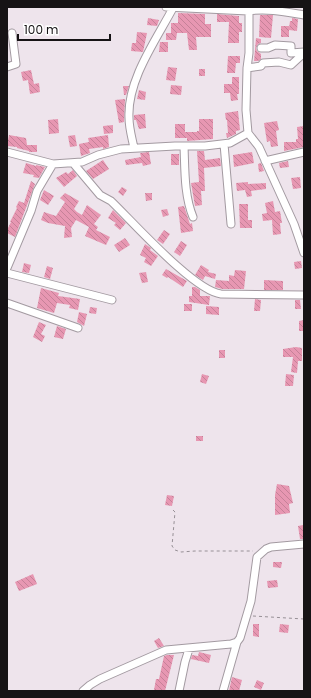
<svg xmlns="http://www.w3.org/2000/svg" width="311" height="698" font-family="Poppins,sans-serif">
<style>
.building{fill:url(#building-back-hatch)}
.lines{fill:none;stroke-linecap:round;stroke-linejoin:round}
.street-casing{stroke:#a39aa1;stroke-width:9}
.path{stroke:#979096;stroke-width:1;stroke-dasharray:3 3;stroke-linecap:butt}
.street{stroke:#fff;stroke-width:7}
</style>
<defs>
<pattern id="building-back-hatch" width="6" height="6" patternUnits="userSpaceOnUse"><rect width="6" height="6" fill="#e797b2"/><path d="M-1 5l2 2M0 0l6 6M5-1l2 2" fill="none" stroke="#c58198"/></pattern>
</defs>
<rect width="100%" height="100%" fill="#eee4ec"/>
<path class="building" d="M 178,13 L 205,14 L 205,24 L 211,24 L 211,37 L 196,37 L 197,50 L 189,50 L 187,33 L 177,33 L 176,40 L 166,40 L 166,33 L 171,33 L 171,23 L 178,23 Z
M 217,14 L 239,16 L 239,23 L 242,23 L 242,32 L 239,32 L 239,43 L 228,43 L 229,22 L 217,22 Z
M 260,15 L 273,15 L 271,38 L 259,37 Z
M 148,18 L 159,20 L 157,26 L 147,25 Z
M 292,18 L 298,19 L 297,31 L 289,30 L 289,37 L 281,37 L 281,26 L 289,26 L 289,28 L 290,21 L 292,21 Z
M 137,32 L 147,33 L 143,52 L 131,51 L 132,43 L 136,43 Z
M 256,38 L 261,39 L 261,43 L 258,44 L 256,48 L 257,51 L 261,54 L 261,59 L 258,61 L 254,61 Z
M 160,42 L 168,42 L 168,52 L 159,52 Z
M 228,56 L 240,56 L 240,63 L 236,63 L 235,73 L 227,73 Z
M 168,67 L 177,68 L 175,81 L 166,80 Z
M 199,69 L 205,69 L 205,76 L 199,76 Z
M 31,70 L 34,84 L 39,83 L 40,92 L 30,94 L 28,80 L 23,81 L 21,72 Z
M 232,77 L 239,77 L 239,94 L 237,94 L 238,100 L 231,101 L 230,93 L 224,93 L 224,84 L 232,84 Z
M 171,85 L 182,86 L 181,95 L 170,94 Z
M 123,86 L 129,86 L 126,95 L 124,95 Z
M 139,90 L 146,92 L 145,100 L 137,99 Z
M 125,99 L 124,122 L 119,123 L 115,100 Z
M 238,111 L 240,130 L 236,131 L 236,134 L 227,138 L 226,133 L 228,133 L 227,120 L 226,120 L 225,113 Z
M 145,114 L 146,128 L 139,129 L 136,120 L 134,120 L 134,115 Z
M 58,119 L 59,133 L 49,134 L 48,120 Z
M 199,119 L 213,119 L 213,139 L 187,141 L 187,138 L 175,138 L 175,124 L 185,124 L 185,132 L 197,132 L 197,131 L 199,131 Z
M 277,121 L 279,130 L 276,131 L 278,146 L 271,147 L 270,141 L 267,142 L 264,123 Z
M 113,125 L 113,133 L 104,134 L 103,126 Z
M 304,126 L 304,147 L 284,151 L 284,142 L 296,142 L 296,139 L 298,139 L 297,127 Z
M 9,135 L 26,138 L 27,145 L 37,145 L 37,152 L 29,152 L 29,151 L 17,148 L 17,147 L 7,146 Z
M 75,135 L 77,146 L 70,147 L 68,136 Z
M 108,135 L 109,147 L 103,149 L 103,147 L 89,149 L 90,153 L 81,156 L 79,144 L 89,142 L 88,138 Z
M 197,151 L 204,151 L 205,160 L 220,158 L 221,166 L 204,168 L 205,191 L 201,191 L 202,205 L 195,206 L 191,183 L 199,182 Z
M 149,152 L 151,164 L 143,166 L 142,163 L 126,165 L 125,160 L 141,157 L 140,153 Z
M 252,152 L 254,163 L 234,167 L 233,155 Z
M 171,154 L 179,154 L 179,165 L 171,165 Z
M 103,160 L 109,169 L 93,179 L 86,171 Z
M 288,161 L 289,167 L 280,168 L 279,163 Z
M 26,163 L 36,166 L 36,165 L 45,167 L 39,178 L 33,177 L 34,175 L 23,173 Z
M 261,163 L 264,171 L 259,172 L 258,164 Z
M 73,170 L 77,176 L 64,187 L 56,178 L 66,172 L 68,174 Z
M 300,177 L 301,188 L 293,189 L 291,178 Z
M 31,181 L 35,184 L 15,237 L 7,233 L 7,230 L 11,222 L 10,222 L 17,208 L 16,207 L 19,201 L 24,203 Z
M 248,182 L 248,184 L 266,183 L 266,189 L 251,191 L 252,196 L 247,197 L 245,190 L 237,191 L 236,183 Z
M 122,187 L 127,190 L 123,196 L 118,192 Z
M 44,190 L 54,196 L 48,205 L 40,200 Z
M 65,193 L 79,201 L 74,209 L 77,212 L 82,215 L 87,205 L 101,215 L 94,224 L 98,227 L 96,230 L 110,237 L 106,245 L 85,236 L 89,227 L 76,220 L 71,228 L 72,237 L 64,238 L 65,226 L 48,223 L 41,220 L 44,212 L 56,216 L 65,202 L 60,198 Z
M 145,193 L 152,193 L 152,200 L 146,201 Z
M 273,201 L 275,212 L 280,211 L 282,223 L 280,223 L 281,234 L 273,235 L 272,220 L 263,221 L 262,214 L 267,213 L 265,203 Z
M 239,204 L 248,204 L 248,220 L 252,220 L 252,228 L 240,228 Z
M 184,206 L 190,224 L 192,223 L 193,231 L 181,233 L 178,207 Z
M 167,209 L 169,215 L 163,217 L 161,210 Z
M 113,210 L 126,223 L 120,230 L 114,225 L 116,223 L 108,218 Z
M 164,230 L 170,234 L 163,244 L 157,240 Z
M 125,238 L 130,245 L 119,252 L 114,245 Z
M 181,241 L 187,245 L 180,256 L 174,252 Z
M 145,244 L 151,248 L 150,250 L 158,256 L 151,266 L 144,262 L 146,258 L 140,255 Z
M 301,261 L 302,268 L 295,269 L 294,262 Z
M 24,263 L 31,265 L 29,273 L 22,272 Z
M 201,265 L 209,270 L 208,272 L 216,274 L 215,279 L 205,276 L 203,280 L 195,275 Z
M 47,266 L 53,268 L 50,279 L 44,277 Z
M 166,269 L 187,281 L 183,287 L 168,277 L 167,278 L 162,275 Z
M 235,270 L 246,271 L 244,289 L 222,289 L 215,287 L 216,280 L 229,281 L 229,275 L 234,276 Z
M 146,272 L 148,282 L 142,283 L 139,273 Z
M 264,280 L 283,281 L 283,290 L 264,290 Z
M 192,287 L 195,287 L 200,290 L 200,296 L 210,296 L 209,305 L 189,302 L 189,296 L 192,296 Z
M 41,288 L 59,293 L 58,296 L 80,299 L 78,310 L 69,308 L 70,305 L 57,303 L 54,313 L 37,308 Z
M 255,299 L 261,300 L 260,311 L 254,311 Z
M 295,300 L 300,300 L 301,309 L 295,309 Z
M 184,304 L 192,304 L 192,311 L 184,311 Z
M 206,306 L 219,307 L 219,315 L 206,314 Z
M 90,307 L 97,308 L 96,314 L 89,313 Z
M 79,312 L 87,314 L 84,326 L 77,322 Z
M 304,320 L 304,331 L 299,331 L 299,321 Z
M 39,322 L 46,325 L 41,334 L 45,336 L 42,342 L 33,337 Z
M 57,326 L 66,329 L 63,339 L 54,337 Z
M 296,347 L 302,348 L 302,361 L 298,361 L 297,373 L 291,372 L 293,357 L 283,357 L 283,349 Z
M 219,350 L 225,350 L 225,358 L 219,358 Z
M 202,374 L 209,376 L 206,384 L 200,382 Z
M 286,374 L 294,375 L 293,386 L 285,386 Z
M 196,436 L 203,436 L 203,441 L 196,441 Z
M 277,484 L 289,486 L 293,503 L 289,504 L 290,513 L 275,515 L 275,495 Z
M 167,495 L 174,496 L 172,506 L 165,505 Z
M 303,525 L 304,539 L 300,539 L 298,526 Z
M 273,562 L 282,562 L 281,568 L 273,567 Z
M 33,574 L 37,584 L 19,591 L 15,582 Z
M 277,580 L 278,587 L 268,588 L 267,581 Z
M 253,624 L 259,624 L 259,637 L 253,636 Z
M 280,624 L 289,625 L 288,633 L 279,632 Z
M 159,638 L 164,646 L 158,648 L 154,641 Z
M 199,652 L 211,655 L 209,663 L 191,659 L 192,655 L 198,656 Z
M 167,655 L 174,655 L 165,691 L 154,690 L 156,679 L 159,679 L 164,656 Z
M 232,677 L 242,680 L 239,691 L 229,691 Z
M 257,680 L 264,683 L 261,690 L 254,687 Z"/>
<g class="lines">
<defs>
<path id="street" d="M 166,7 L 248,11 C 267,8 286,12 304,15
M 249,7 L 249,53 L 247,68 L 246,110 L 248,133 L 259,147 L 294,224 L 304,253
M 261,48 L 268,48 L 275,45 L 291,46 L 291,53 L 304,52
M 7,67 L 16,64 L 12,33
M 247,68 L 261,66 L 263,63 L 279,62 L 291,65 L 304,53
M 224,144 L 231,224
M 184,146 C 185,169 184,195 193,217
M 134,148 C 132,138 129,128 129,118 C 127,80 156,40 173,8
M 7,152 L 53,164 L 82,162 L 98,155 L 121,149 L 175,146 L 205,146 L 230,143 L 248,133
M 265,161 L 304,152
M 73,163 L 100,195 L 111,201 C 133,222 194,291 221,294 L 304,295
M 7,268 L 31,211 L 37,191 L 53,164
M 7,273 L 112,300
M 7,303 L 78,328
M 83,691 L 90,685 L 100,679 L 166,650 L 231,644 L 237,642 L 240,638 L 251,601 L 257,557 L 266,549 L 271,547 L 304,544
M 179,691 L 185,662 L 189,649
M 223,691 L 237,642"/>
</defs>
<use href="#street" class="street-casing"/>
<path class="path" d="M 173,510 L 175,512 L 172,546 L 175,550 L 181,552 L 195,551 L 253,551
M 253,616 L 304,619"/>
<use href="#street" class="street"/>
</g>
<rect width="311" height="698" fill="none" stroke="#161315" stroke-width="16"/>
<path d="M18 34v6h92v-6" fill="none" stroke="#161315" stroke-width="2"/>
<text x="24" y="34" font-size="12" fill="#161315" stroke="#ffffff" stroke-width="3" paint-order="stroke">100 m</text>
</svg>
